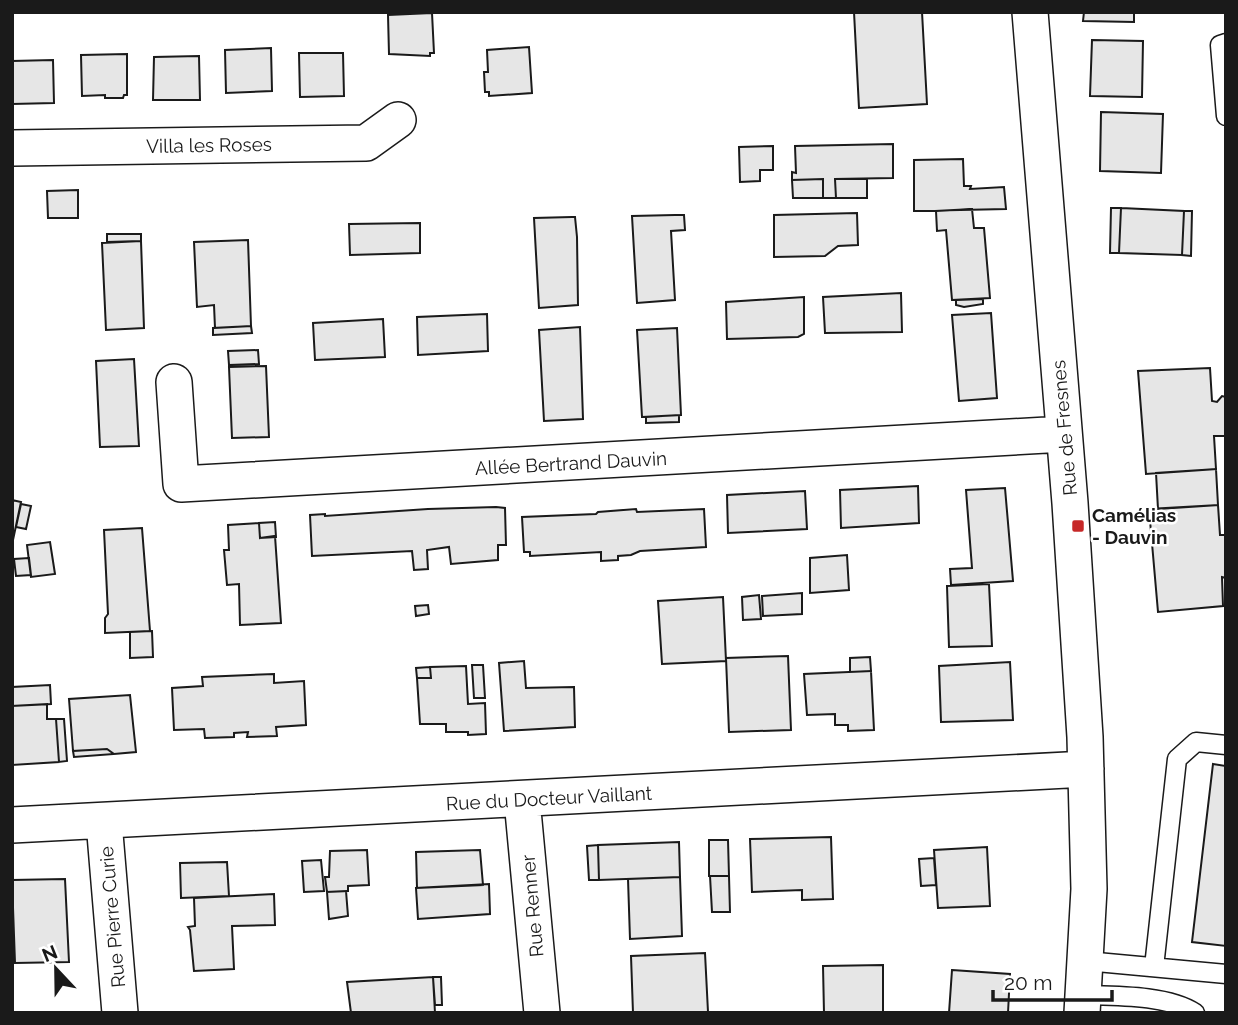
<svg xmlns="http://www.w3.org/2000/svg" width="1238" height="1025" font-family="Raleway,sans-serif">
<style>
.building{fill:#e6e6e6;stroke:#1a1a1a;stroke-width:2}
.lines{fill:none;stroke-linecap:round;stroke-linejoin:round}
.lane-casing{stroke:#1a1a1a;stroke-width:21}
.street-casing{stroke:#1a1a1a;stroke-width:38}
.lane{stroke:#fff;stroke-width:18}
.street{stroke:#fff;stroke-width:35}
.poi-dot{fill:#c62828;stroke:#fff;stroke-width:2.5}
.labels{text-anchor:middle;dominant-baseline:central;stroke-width:5;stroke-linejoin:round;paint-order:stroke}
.street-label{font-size:19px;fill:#1a1a1a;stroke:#fff}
.poi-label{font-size:19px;font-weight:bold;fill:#1a1a1a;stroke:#fff;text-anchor:start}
</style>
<rect width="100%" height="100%" fill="#fff"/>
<path class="building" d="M 854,12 L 922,12 L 927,104 L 859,108 Z
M 1084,12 L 1134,12 L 1134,22 L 1083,21 Z
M 432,13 L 434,53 L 430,53 L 430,56 L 389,54 L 388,15 Z
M 1092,40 L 1143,41 L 1142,97 L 1090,96 Z
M 529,47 L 532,93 L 489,96 L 489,92 L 485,92 L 484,72 L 488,72 L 487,50 Z
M 271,48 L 272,91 L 226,93 L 225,50 Z
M 299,53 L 343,53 L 344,96 L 300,97 Z
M 127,54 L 127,95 L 124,95 L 123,98 L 105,98 L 105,95 L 82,96 L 81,55 Z
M 199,56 L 200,100 L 153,100 L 154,57 Z
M 53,60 L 54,103 L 12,104 L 12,61 Z
M 1101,112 L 1163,114 L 1161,173 L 1100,171 Z
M 893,144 L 893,178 L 835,179 L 836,198 L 823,198 L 823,179 L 792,180 L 792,172 L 796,173 L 795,146 Z
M 773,146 L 773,170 L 760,170 L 760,181 L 740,182 L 739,147 Z
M 963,159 L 964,186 L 971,186 L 970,189 L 1004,187 L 1006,209 L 914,211 L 914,160 Z
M 823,179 L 823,198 L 793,198 L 792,180 Z
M 835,179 L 867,179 L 867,198 L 836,198 Z
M 78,190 L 78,218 L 48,218 L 47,191 Z
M 1111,208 L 1121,208 L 1119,253 L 1110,253 Z
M 1121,208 L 1184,211 L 1182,255 L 1119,253 Z
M 972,209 L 974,228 L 984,228 L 990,298 L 952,300 L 946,230 L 937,231 L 936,211 Z
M 1184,211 L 1192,211 L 1191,256 L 1182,255 Z
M 857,213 L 858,245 L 838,246 L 825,256 L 774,257 L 774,215 Z
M 675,215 L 684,215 L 685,230 L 671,231 L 675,300 L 637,303 L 632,216 Z
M 572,217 L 575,217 L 577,237 L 578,305 L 539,308 L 534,218 Z
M 420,223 L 420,253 L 350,255 L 349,224 Z
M 107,234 L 141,234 L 141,241 L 107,242 Z
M 248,240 L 251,326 L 215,328 L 214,305 L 197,307 L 194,242 Z
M 141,241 L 144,328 L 106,330 L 102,243 Z
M 901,293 L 902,332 L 825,333 L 823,297 Z
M 804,297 L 804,334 L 798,337 L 727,339 L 726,302 Z
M 983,299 L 983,304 L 964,307 L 956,305 L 956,300 Z
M 991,313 L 997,398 L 959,401 L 952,315 Z
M 487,314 L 488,351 L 418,355 L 417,317 Z
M 383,319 L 385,357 L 315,360 L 313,323 Z
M 251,326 L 252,333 L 213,335 L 213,328 Z
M 580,327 L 583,419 L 544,421 L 539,330 Z
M 677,328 L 681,415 L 642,417 L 637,330 Z
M 258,350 L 259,364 L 229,365 L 228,351 Z
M 134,359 L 139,446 L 100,447 L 96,361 Z
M 266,366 L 269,437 L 232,438 L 229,367 Z
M 1210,368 L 1212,401 L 1217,402 L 1222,396 L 1226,397 L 1226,436 L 1214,436 L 1216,469 L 1146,474 L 1138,371 Z
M 679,415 L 679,422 L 646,423 L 646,417 Z
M 1216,469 L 1218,505 L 1158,509 L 1156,473 Z
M 918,486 L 919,523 L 841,528 L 840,490 Z
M 1005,488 L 1013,581 L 951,585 L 950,569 L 972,568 L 966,490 Z
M 805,491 L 807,529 L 728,533 L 727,495 Z
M 12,500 L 21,502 L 13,540 L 12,540 Z
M 21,504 L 31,506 L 26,529 L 16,527 Z
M 1218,505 L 1220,535 L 1226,535 L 1226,578 L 1222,577 L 1223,606 L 1158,612 L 1149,509 Z
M 496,507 L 505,508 L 506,545 L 498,545 L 498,560 L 451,564 L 449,547 L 427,550 L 428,569 L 414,570 L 412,551 L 312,556 L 310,515 L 325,514 L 325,516 L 428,509 Z
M 636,509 L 637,512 L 704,509 L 706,547 L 640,551 L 631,555 L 618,556 L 618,560 L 601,561 L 601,552 L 530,556 L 530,552 L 524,552 L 522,517 L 596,514 L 598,512 Z
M 275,522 L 276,537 L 260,538 L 259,523 Z
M 259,523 L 260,538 L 275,536 L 281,623 L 240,625 L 239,584 L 227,585 L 224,550 L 229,550 L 228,525 Z
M 142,528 L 150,631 L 105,633 L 105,618 L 108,614 L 104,530 Z
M 50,542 L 55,574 L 31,577 L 27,545 Z
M 847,555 L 849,590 L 810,593 L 810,558 Z
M 29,558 L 31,575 L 16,576 L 14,559 Z
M 989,584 L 992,646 L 949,647 L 947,586 Z
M 802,593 L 802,614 L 763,616 L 762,596 Z
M 759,595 L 761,619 L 743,620 L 742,597 Z
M 723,597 L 726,661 L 662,664 L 658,601 Z
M 428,605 L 429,614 L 416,616 L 415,606 Z
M 152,631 L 153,657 L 130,658 L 130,632 Z
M 788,656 L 791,730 L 729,732 L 726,658 Z
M 870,657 L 871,671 L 850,672 L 850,658 Z
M 524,661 L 526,688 L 574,687 L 575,727 L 504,731 L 499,663 Z
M 1010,662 L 1013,720 L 941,722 L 939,666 Z
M 472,665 L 483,665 L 485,698 L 474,698 Z
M 466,666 L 468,704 L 485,703 L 486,734 L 468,735 L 468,732 L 446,732 L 446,724 L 420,724 L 417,678 L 431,678 L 430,667 Z
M 430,667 L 431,678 L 417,678 L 416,668 Z
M 871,671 L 874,730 L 848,731 L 848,725 L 835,725 L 835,714 L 807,715 L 804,674 Z
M 274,674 L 274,683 L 304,681 L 306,725 L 276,727 L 277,736 L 247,737 L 248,732 L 234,733 L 234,737 L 205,738 L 204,729 L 174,730 L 172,688 L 203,686 L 202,677 Z
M 50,685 L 51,704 L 12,706 L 12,687 Z
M 130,695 L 136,752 L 114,754 L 107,749 L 73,751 L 69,699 Z
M 47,704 L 47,719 L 56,719 L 59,762 L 12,765 L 12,706 Z
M 56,719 L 64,719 L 67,761 L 59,762 Z
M 107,749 L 114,754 L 74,757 L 73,751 Z
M 1213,764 L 1226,766 L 1226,946 L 1192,942 Z
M 831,837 L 833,899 L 802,900 L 802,890 L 752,892 L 750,839 Z
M 709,840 L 728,840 L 729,876 L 709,876 Z
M 679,842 L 680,877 L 599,880 L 598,845 Z
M 598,845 L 599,880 L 589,880 L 587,846 Z
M 987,847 L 990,906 L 938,908 L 934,850 Z
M 367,850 L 369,885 L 348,886 L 348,891 L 327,892 L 325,877 L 329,877 L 330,851 Z
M 480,850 L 483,885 L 417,888 L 416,852 Z
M 934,858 L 936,885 L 921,886 L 919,859 Z
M 321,860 L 324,891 L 304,892 L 302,861 Z
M 227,862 L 229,896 L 181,898 L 180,863 Z
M 710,876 L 729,876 L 730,912 L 712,912 Z
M 680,877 L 682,936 L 630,939 L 628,879 Z
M 65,879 L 69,962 L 15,963 L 12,880 Z
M 489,884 L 490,914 L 418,919 L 416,888 Z
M 346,891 L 348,916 L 329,919 L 327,892 Z
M 274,894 L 275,925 L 232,926 L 234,969 L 194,971 L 190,930 L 188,927 L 195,926 L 194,898 Z
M 705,953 L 708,1012 L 633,1013 L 631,956 Z
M 883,965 L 883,1013 L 824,1013 L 823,966 Z
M 952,970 L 1010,974 L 1008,1013 L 949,1013 Z
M 433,977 L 441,977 L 442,1005 L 435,1005 Z
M 433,977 L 435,1013 L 351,1013 L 347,982 Z"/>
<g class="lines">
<defs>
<path id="lane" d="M 1226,43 L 1220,45 L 1226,116
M 1086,961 L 1226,974
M 1154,967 L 1177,759 L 1196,742 L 1226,745
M 1083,995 C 1116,996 1168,995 1195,1013"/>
<path id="street" d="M 1030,12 L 1070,503 L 1085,737 L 1089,889 L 1082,1013
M 12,148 L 366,143 L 398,120
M 174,382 L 181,484 L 1064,434
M 522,800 L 542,1013
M 104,822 L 120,1013
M 12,825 L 1086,769"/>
</defs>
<use href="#lane" class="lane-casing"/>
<use href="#street" class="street-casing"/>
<use href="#lane" class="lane"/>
<use href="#street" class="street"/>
</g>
<rect class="poi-dot" x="1071" y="519" width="14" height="14" rx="3.5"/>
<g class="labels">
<g class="street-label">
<text transform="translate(209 145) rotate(-1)">Villa les Roses</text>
<text transform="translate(1064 428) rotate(-95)">Rue de Fresnes</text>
<text transform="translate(571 463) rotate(-3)">Allée Bertrand Dauvin</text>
<text transform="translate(549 798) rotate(-3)">Rue du Docteur Vaillant</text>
<text transform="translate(532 906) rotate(-95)">Rue Renner</text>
<text transform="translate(112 917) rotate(-95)">Rue Pierre Curie</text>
</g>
<g class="poi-label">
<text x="1092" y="515">Camélias<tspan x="1092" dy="22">- Dauvin</tspan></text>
</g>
</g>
<rect width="1238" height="1025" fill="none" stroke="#1a1a1a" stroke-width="28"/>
<g transform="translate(56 969) rotate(338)" stroke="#ffffff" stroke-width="5" paint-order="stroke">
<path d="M0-5L12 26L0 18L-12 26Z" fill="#1a1a1a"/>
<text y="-10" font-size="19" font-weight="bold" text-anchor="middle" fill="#1a1a1a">N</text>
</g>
<path d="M993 990v10h119v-10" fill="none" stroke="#1a1a1a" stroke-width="3.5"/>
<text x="1004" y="990" font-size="21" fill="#1a1a1a" stroke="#ffffff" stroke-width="5" paint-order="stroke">20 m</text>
</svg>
